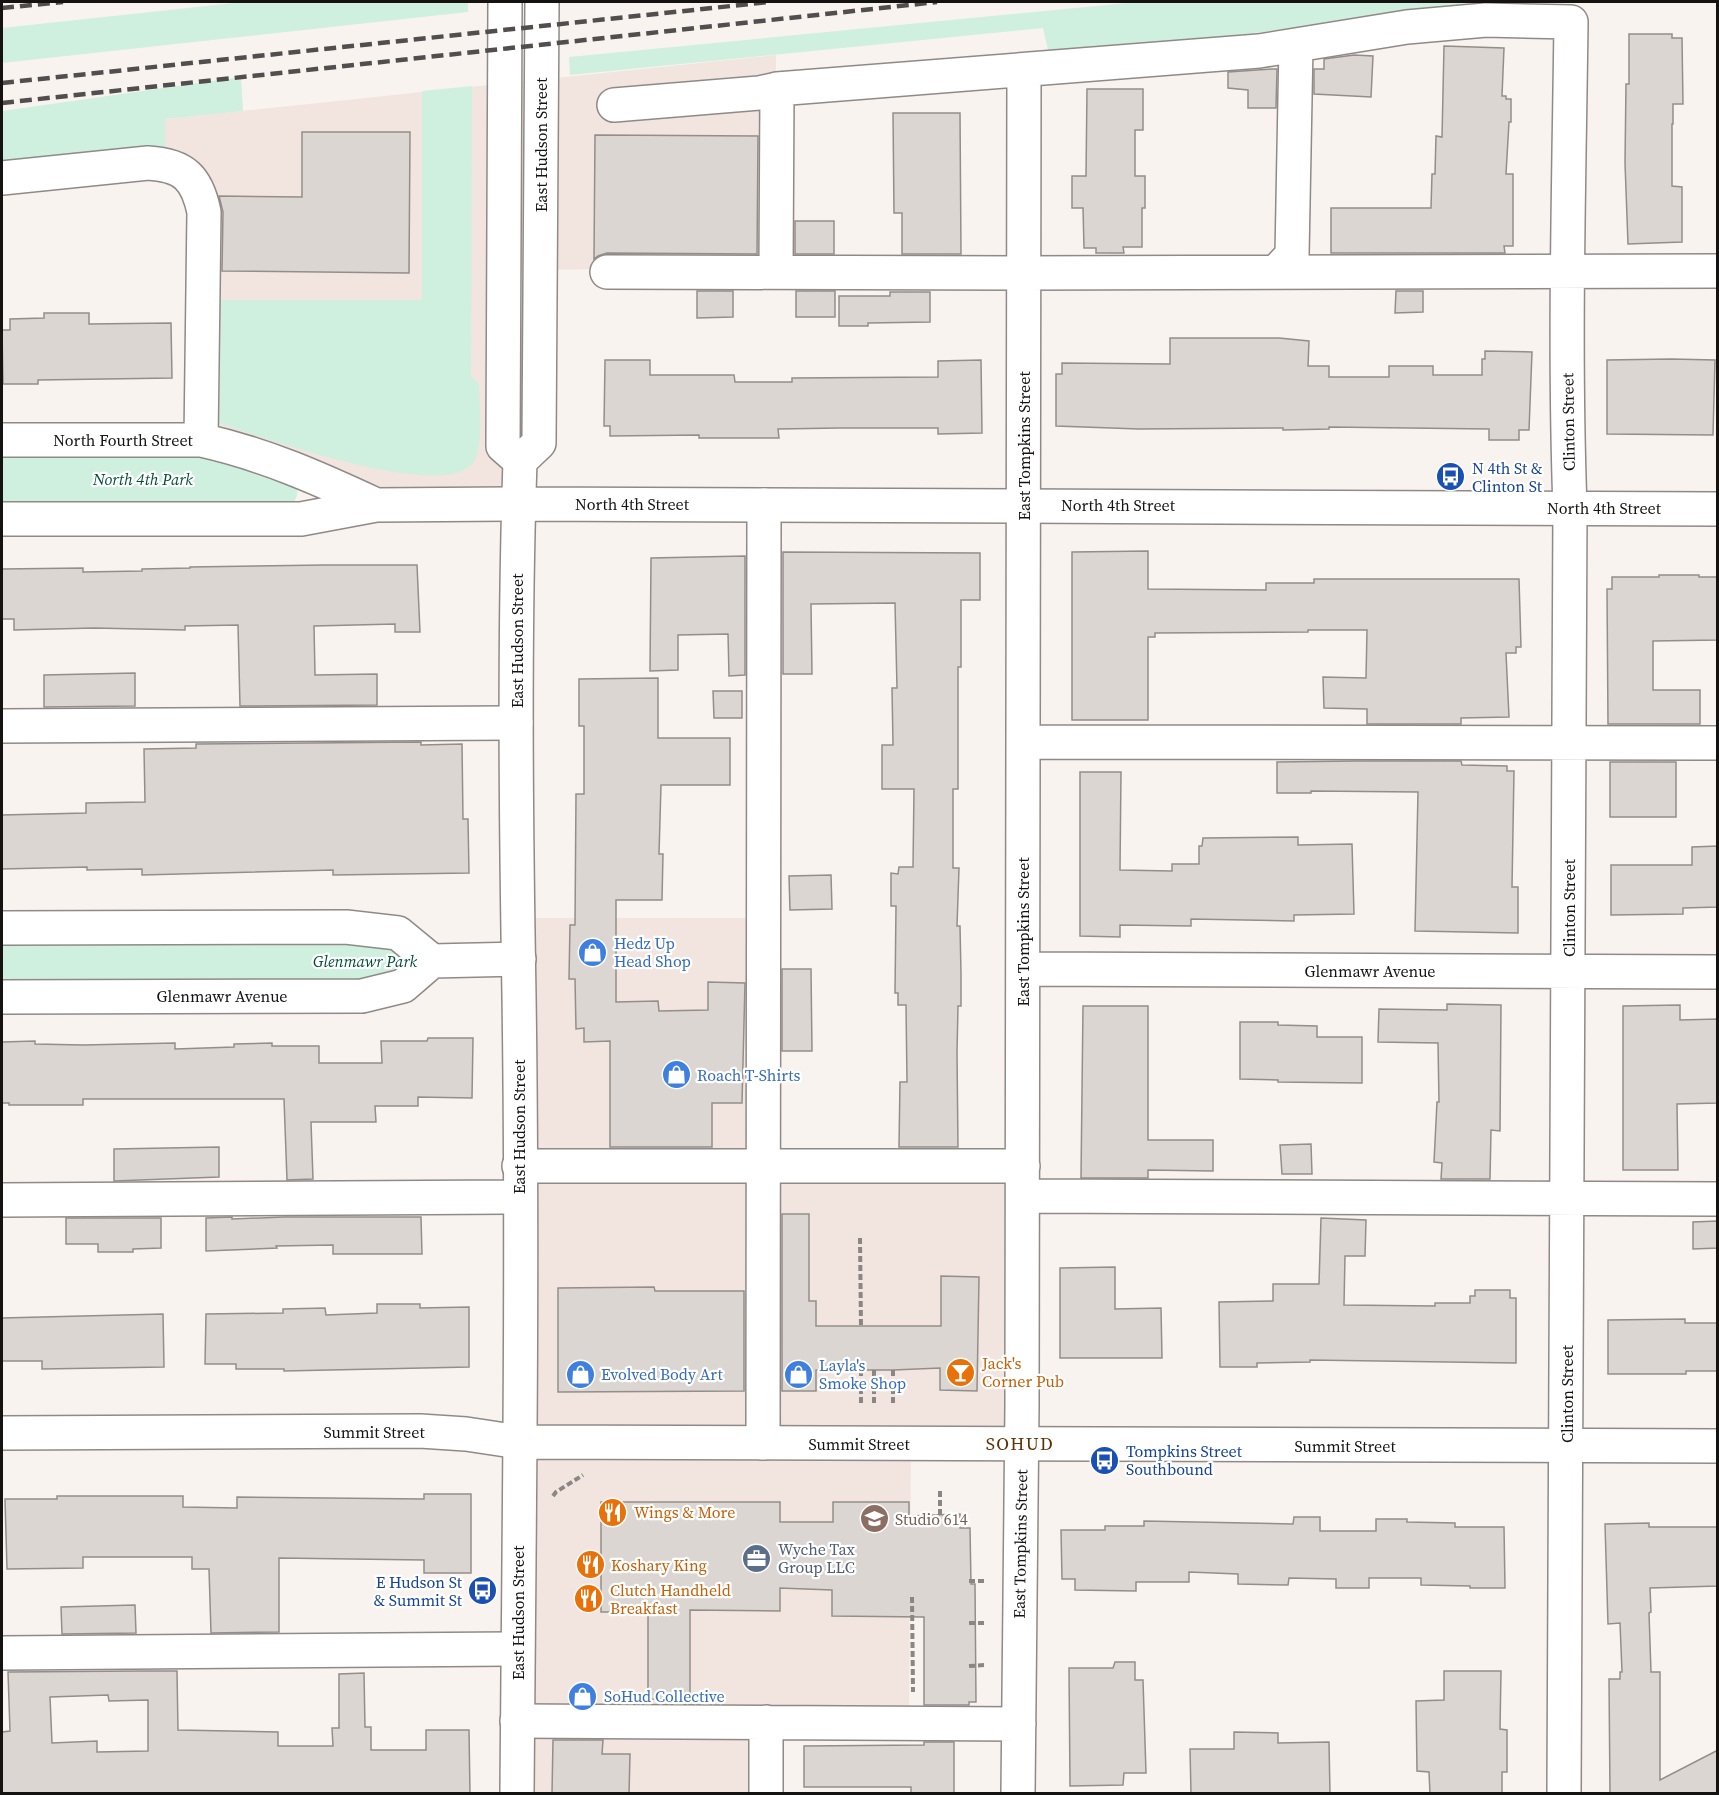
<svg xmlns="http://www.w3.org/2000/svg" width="1719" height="1795" font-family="'Source Serif 4',serif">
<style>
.built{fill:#f2e4df}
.green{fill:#cfefdf}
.building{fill:#dcd6d2;stroke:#938e8a;stroke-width:1.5;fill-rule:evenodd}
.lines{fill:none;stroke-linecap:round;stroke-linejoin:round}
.minor-casing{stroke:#8f8a87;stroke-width:36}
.major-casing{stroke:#8f8a87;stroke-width:36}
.path{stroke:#8a8684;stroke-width:4;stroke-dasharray:6 3;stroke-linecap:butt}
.minor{stroke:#fff;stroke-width:33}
.major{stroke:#fff;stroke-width:33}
.rail{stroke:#514e4d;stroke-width:4.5;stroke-dasharray:12 6;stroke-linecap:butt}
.labels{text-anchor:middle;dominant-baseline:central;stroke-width:4.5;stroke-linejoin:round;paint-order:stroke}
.street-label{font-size:16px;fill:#151312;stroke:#fff}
.transit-label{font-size:16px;fill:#164399;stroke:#fff;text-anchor:start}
.park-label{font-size:16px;font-style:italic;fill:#004e36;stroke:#fff}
.shop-label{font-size:16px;fill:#366cbe;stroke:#fff;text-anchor:start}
.food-label{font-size:16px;fill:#c56008;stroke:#fff;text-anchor:start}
.education-label{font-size:16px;fill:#785e54;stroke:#fff;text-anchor:start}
.service-label{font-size:16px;fill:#4e5e75;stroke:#fff;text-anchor:start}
.neighbourhood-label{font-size:18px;letter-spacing:1.5px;fill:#5c3306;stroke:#fff}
</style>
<rect width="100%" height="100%" fill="#f9f3f0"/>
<path class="built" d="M 776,55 L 776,267 L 521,270 L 518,504 L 376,505 L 201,440 L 204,212 L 165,164 L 165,119 Z
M 518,918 L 763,918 L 763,1166 L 1023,1166 L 1022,1445 L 911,1444 L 909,1723 L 778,1723 L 778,1793 L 512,1794 Z"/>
<path class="green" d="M 243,2 L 468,2 L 468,12 L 2,63 L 2,28 Z
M 1138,2 L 1498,2 L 1050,59 L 1043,28 L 570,75 L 569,57 Z
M 241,77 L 243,111 L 165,119 L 165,164 L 2,169 L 2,111 Z
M 472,86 L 471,376 L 479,384 C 479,404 484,443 474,461 C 449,505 258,436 219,423 L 221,300 L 422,300 L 422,91 Z
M 2,452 L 213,457 L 297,487 C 298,495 297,499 291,504 L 2,507 Z
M 2,941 L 383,944 C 416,965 396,971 371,982 L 2,984 Z"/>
<path class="building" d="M 1629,34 L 1672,34 L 1672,38 L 1682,38 L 1683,104 L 1673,104 L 1673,124 L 1672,124 L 1672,186 L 1682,187 L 1682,242 L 1628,244 L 1625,163 L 1626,84 L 1629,84 Z
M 1444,46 L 1504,48 L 1502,96 L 1506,96 L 1506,99 L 1511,99 L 1511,122 L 1509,122 L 1506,174 L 1513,174 L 1513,246 L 1504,246 L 1505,253 L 1331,253 L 1331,208 L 1431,208 L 1432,174 L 1435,174 L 1436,136 L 1442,137 Z
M 1354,55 L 1373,56 L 1371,97 L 1314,94 L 1314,69 L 1324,69 L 1324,59 Z
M 1272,69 L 1277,69 L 1276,108 L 1248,108 L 1248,90 L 1228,88 L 1228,72 Z
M 1087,89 L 1143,89 L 1143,130 L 1135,130 L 1135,176 L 1145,176 L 1145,208 L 1142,208 L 1142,247 L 1123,247 L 1124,253 L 1096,253 L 1096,248 L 1084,248 L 1083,208 L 1072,208 L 1072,176 L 1086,176 Z
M 893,113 L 960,113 L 961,254 L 902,254 L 902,213 L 894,213 Z
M 302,132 L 410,132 L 409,273 L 222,271 L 223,212 L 219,196 L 302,197 Z
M 595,135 L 758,136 L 757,254 L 607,253 L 598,256 L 594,259 Z
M 795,221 L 834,221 L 834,254 L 795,254 Z
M 697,291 L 733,291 L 733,317 L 697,318 Z
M 796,291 L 835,291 L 835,317 L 796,317 Z
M 1396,291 L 1423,291 L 1423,312 L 1395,313 Z
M 890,292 L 930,292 L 930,322 L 868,323 L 868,326 L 839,326 L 839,296 L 890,296 Z
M 44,313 L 89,313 L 89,324 L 171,323 L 172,378 L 38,380 L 38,384 L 3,384 L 2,330 L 10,330 L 10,319 L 44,318 Z
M 1170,338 L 1279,338 L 1309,341 L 1308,366 L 1329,366 L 1329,377 L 1389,377 L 1389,366 L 1433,366 L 1433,375 L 1482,375 L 1482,359 L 1485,359 L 1485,351 L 1532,352 L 1529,430 L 1519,430 L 1519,440 L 1489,440 L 1489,429 L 1329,427 L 1329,429 L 1283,430 L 1283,428 L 1139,429 L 1056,426 L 1056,374 L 1062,374 L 1062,363 L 1170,364 Z
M 1671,359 L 1715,360 L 1713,435 L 1607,434 L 1607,360 Z
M 605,360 L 650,360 L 650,375 L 734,375 L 735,382 L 792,382 L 792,378 L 938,377 L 938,361 L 981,360 L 982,433 L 938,434 L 938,428 L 839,428 L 778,429 L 779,438 L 699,438 L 699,435 L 610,436 L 610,426 L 604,426 Z
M 1148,551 L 1148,589 L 1266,590 L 1266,583 L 1314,583 L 1314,579 L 1519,579 L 1521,647 L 1516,647 L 1516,653 L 1506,653 L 1509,717 L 1461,718 L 1461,724 L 1367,724 L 1367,709 L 1324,708 L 1323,677 L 1366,678 L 1367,630 L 1308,630 L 1308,632 L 1155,633 L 1155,637 L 1148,637 L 1148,720 L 1072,720 L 1072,552 Z
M 783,552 L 980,553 L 980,600 L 961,600 L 961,667 L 958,667 L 958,789 L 953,789 L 953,868 L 959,868 L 957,926 L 960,926 L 961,974 L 961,1006 L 958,1006 L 957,1053 L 958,1147 L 899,1147 L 900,1082 L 907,1082 L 906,1005 L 898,1005 L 898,993 L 895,993 L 896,906 L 891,906 L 891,873 L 898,874 L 899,867 L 913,867 L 914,789 L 882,789 L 882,745 L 893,745 L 892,688 L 897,688 L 895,603 L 811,604 L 812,674 L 783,674 Z
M 745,556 L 745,675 L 729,676 L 728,634 L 678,635 L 678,670 L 650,671 L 651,558 Z
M 325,565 L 417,565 L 420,632 L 395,632 L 395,624 L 314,626 L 315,675 L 377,674 L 377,705 L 240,706 L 238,625 L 185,626 L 185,630 L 94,628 L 14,630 L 14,619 L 2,619 L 2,569 L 83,568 L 83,572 L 142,571 L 142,569 L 190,568 L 190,567 Z
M 1659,575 L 1699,575 L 1699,577 L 1718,577 L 1718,640 L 1653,641 L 1653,690 L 1700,690 L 1700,724 L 1608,724 L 1607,589 L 1612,589 L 1612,577 L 1659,577 Z
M 135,673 L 135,706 L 44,707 L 44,675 Z
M 658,678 L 658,738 L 730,738 L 730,785 L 661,785 L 659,854 L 663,854 L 662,900 L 616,900 L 616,1002 L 658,1001 L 659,1011 L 708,1010 L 708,982 L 745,983 L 742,1103 L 712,1103 L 712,1147 L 610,1147 L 610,1041 L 584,1042 L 584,1028 L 576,1029 L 575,979 L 569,979 L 570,925 L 575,925 L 576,794 L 584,794 L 584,726 L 579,726 L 579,679 Z
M 713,691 L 742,691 L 742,718 L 714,718 Z
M 421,742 L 421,745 L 462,744 L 463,819 L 468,819 L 469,873 L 333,875 L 333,870 L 142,875 L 142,869 L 87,870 L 87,867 L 2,869 L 2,815 L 86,813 L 86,803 L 145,802 L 144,749 L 196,748 L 196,744 Z
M 1356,761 L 1461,761 L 1462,765 L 1507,766 L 1507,771 L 1514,771 L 1512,887 L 1518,887 L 1518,933 L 1415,931 L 1418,792 L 1311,791 L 1311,793 L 1277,793 L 1277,762 Z
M 1610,762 L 1676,762 L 1676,817 L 1610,817 Z
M 1080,772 L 1121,772 L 1120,870 L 1172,871 L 1172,864 L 1199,864 L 1199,846 L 1202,846 L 1203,838 L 1298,837 L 1298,845 L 1352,844 L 1354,914 L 1294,915 L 1294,921 L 1191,919 L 1191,926 L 1120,925 L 1120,937 L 1080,936 Z
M 1718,846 L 1718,907 L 1683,908 L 1683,914 L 1611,915 L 1611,865 L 1692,865 L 1692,847 Z
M 831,875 L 832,909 L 790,910 L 789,876 Z
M 782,969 L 811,969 L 812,1051 L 782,1051 Z
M 1447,1004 L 1501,1005 L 1500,1131 L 1491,1130 L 1490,1179 L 1441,1179 L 1442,1163 L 1434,1162 L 1437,1102 L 1439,1102 L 1438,1043 L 1378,1042 L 1379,1009 L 1447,1010 Z
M 1680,1005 L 1680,1020 L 1718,1019 L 1718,1103 L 1677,1104 L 1678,1170 L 1623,1170 L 1623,1006 Z
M 1083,1006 L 1148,1006 L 1148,1140 L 1213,1140 L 1213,1171 L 1148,1170 L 1148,1178 L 1081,1178 Z
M 1240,1022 L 1278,1022 L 1278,1025 L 1317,1026 L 1317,1037 L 1362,1037 L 1362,1083 L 1278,1082 L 1278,1080 L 1240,1079 Z
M 428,1038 L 473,1038 L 472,1098 L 418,1097 L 418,1106 L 375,1106 L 376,1122 L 311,1122 L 313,1179 L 287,1180 L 284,1099 L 83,1099 L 83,1105 L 9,1105 L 9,1103 L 2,1103 L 2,1042 L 35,1041 L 35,1044 L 83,1045 L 175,1043 L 175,1049 L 234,1047 L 234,1044 L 272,1043 L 272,1046 L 319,1046 L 319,1063 L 382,1063 L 381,1041 L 427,1041 Z
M 1311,1144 L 1312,1174 L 1282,1174 L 1280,1145 Z
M 219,1147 L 219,1177 L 114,1181 L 114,1149 Z
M 782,1214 L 809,1214 L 809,1301 L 816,1301 L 816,1326 L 941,1326 L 941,1276 L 979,1277 L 977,1391 L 940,1390 L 940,1368 L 893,1370 L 816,1370 L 816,1391 L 782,1391 Z
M 232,1217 L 232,1219 L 284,1217 L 421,1217 L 422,1254 L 333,1254 L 333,1245 L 276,1246 L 277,1248 L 206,1251 L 206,1218 Z
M 66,1218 L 161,1218 L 161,1248 L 133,1249 L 133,1252 L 98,1252 L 98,1244 L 66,1244 Z
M 1321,1218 L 1366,1220 L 1365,1256 L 1345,1256 L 1344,1305 L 1435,1306 L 1435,1303 L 1470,1303 L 1470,1296 L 1475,1296 L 1475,1290 L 1510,1290 L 1510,1298 L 1516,1298 L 1516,1363 L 1310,1360 L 1310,1362 L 1257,1363 L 1257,1367 L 1220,1367 L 1219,1302 L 1273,1301 L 1273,1284 L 1319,1284 Z
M 1718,1221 L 1718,1248 L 1693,1249 L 1693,1222 Z
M 1115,1267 L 1115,1309 L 1161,1308 L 1162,1358 L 1060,1358 L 1060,1268 Z
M 654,1287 L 655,1291 L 744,1291 L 744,1391 L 558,1392 L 558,1288 Z
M 377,1304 L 420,1304 L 420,1308 L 469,1307 L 469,1367 L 284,1371 L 284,1369 L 236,1369 L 236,1364 L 205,1364 L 206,1314 L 283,1313 L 283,1309 L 325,1308 L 326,1315 L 377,1313 Z
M 163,1314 L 164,1367 L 42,1369 L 42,1361 L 2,1361 L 2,1318 Z
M 1685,1319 L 1685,1323 L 1718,1323 L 1718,1371 L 1686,1371 L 1686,1374 L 1608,1374 L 1608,1320 Z
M 424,1494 L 471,1494 L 471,1573 L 424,1573 L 424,1560 L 279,1558 L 279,1632 L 211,1633 L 209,1569 L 192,1569 L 192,1557 L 83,1557 L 83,1568 L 7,1569 L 5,1499 L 57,1499 L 57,1496 L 183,1496 L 183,1507 L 237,1508 L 237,1497 L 424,1499 Z
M 601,1502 L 780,1502 L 780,1522 L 833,1522 L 833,1502 L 909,1502 L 909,1516 L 960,1514 L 960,1528 L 970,1528 L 971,1584 L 975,1584 L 976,1702 L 969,1702 L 969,1705 L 924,1705 L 924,1617 L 832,1616 L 832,1590 L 780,1588 L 780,1611 L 690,1610 L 690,1700 L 648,1699 L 648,1612 L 601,1612 Z
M 1294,1517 L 1320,1517 L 1320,1531 L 1376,1531 L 1376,1519 L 1407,1519 L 1407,1522 L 1455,1523 L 1455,1527 L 1504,1527 L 1505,1588 L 1470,1588 L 1470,1586 L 1421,1585 L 1421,1578 L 1369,1578 L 1369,1588 L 1336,1588 L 1336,1579 L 1289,1578 L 1288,1585 L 1238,1584 L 1238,1574 L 1189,1572 L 1189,1582 L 1136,1582 L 1136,1591 L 1075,1590 L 1075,1579 L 1062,1579 L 1061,1530 L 1105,1530 L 1105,1526 L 1144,1526 L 1144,1521 L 1293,1524 Z
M 1649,1523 L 1649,1527 L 1718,1527 L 1718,1586 L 1650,1588 L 1651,1612 L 1649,1613 L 1651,1672 L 1660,1672 L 1660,1780 L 1718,1750 L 1718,1794 L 1610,1794 L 1609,1679 L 1620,1679 L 1620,1672 L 1622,1672 L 1620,1623 L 1608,1624 L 1605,1524 Z
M 135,1605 L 136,1633 L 62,1634 L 61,1607 Z
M 1115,1662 L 1135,1662 L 1135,1680 L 1143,1680 L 1146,1773 L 1124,1773 L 1123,1785 L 1070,1786 L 1069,1668 L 1113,1668 Z
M 141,1671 L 177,1671 L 178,1730 L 278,1732 L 278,1746 L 333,1746 L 332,1728 L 339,1728 L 339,1674 L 364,1673 L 365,1727 L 371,1727 L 371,1750 L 426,1750 L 426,1730 L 469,1730 L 470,1794 L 2,1794 L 2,1732 L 10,1731 L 8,1672 ZM 108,1695 L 109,1701 L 148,1700 L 148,1751 L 97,1752 L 97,1741 L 52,1743 L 50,1697 Z
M 1444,1671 L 1501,1671 L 1500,1729 L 1507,1730 L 1507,1772 L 1502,1772 L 1502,1794 L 1430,1794 L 1429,1772 L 1417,1771 L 1416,1701 L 1444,1700 Z
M 1234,1732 L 1278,1733 L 1278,1743 L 1329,1742 L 1330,1794 L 1191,1794 L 1190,1749 L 1234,1749 Z
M 553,1740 L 603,1740 L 602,1754 L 630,1754 L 629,1794 L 552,1794 Z
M 924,1742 L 954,1742 L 954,1794 L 911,1794 L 911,1787 L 804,1787 L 804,1746 L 924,1745 Z"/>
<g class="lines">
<defs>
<path id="minor" d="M 614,105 L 759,93 L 777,89
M 2,178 L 148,163 C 184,165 197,178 204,212 L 201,440
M 607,272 L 1024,273 L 1718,271
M 776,272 L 777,89 L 1259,51 L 1407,27 L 1486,20 L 1571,22 C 1569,184 1564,346 1570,508 L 1564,1794
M 1276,272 L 1292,255 L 1296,45
M 2,440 L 201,440 C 264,454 318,478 376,505
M 2,519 L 301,519 L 376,505 L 518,504
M 2,726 L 516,723
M 1023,742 L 1718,743
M 2,928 L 346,927 L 398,933 L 432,961
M 1023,969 L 1718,972
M 2,997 L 362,996 L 403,986 L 432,961 L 519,959
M 519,1166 L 1023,1166
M 1023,1196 L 1718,1199
M 2,1200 L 519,1197
M 2,1433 L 420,1431 L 466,1434 L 519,1442
M 763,1443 L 764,505
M 2,1653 L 517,1649
M 517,1721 L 1019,1724
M 766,1794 L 766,1722
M 1018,1794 L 1022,1405 L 1024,71"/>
<path id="major" d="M 505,2 L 503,446 L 520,461
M 518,504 L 1718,509
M 519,1442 L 1718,1446
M 517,1794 C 519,1528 523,1262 519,996 C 516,818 514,639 520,461 L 539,443 L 542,2"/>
</defs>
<use href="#minor" class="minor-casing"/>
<use href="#major" class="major-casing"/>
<path class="path" d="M 860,1238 L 861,1327
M 861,1370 L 861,1404
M 874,1370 L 874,1404
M 893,1370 L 893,1404
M 553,1496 L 556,1492 L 583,1475
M 940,1515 L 940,1490
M 969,1581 L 986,1581
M 912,1597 L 913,1692
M 969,1623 L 986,1623
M 969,1666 L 986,1665"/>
<use href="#minor" class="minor"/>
<use href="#major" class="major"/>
<path class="rail" d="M 2,8 L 63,2
M 2,83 L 769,2
M 2,103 L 937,2"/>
</g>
<defs>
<symbol id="bus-disc" viewBox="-11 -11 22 22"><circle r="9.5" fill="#1a4fb4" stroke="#fff"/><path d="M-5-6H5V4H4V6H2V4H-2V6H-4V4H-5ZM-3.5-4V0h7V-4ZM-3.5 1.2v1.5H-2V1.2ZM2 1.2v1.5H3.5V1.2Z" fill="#fff"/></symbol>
<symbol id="shop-disc" viewBox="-11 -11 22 22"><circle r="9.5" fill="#3f7fe0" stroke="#fff"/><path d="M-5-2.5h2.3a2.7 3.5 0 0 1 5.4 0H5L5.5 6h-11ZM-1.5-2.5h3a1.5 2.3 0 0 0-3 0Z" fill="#fff"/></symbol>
<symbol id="bar-disc" viewBox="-11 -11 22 22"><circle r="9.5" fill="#e8710a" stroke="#fff"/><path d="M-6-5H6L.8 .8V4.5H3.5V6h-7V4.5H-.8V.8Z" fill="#fff"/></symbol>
<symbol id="restaurant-disc" viewBox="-11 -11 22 22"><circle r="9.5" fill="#e8710a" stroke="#fff"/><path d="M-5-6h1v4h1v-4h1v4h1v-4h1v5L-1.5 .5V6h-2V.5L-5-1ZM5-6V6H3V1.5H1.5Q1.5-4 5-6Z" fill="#fff"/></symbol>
<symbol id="school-disc" viewBox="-11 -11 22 22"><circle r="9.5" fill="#8d6e63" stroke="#fff"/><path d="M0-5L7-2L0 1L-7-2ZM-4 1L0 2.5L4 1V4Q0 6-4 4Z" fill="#fff"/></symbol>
<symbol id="office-disc" viewBox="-11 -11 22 22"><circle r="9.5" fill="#5c6f8a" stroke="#fff"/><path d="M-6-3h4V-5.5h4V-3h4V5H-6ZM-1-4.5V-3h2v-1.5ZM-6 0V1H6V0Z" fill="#fff"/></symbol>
</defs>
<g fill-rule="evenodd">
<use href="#bus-disc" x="1434" y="460" width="33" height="33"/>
<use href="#shop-disc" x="576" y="936" width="33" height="33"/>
<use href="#shop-disc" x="660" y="1058" width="33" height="33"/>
<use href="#bar-disc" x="944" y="1356" width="33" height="33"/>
<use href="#shop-disc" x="564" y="1358" width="33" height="33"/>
<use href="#shop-disc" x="782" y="1358" width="33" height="33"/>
<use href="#bus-disc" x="1088" y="1444" width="33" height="33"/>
<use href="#restaurant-disc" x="596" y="1496" width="33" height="33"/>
<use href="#school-disc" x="858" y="1502" width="33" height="33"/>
<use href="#office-disc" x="740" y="1542" width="33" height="33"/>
<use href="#restaurant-disc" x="574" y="1548" width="33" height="33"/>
<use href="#bus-disc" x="466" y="1574" width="33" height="33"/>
<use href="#restaurant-disc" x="572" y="1582" width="33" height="33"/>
<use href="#shop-disc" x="566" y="1680" width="33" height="33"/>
</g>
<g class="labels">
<g class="street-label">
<text transform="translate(541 145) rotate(-90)">East Hudson Street</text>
<text transform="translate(1568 422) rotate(-91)">Clinton Street</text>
<text x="123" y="440">North Fourth Street</text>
<text transform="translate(1024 446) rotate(-90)">East Tompkins Street</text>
<text x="632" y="504">North 4th Street</text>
<text x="1118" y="505">North 4th Street</text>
<text x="1604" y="508">North 4th Street</text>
<text transform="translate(517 641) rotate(-90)">East Hudson Street</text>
<text transform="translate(1569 908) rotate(-90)">Clinton Street</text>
<text transform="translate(1023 932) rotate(-90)">East Tompkins Street</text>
<text x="1370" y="971">Glenmawr Avenue</text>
<text x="222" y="996">Glenmawr Avenue</text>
<text transform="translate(519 1127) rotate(-90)">East Hudson Street</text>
<text transform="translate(1567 1394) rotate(-90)">Clinton Street</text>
<text x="374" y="1432">Summit Street</text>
<text x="859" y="1444">Summit Street</text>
<text x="1345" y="1446">Summit Street</text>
<text transform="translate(1020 1544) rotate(-89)">East Tompkins Street</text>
<text transform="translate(518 1613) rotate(-90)">East Hudson Street</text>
</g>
<g class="transit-label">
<text x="1472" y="468">N 4th St &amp;<tspan x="1472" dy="18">Clinton St</tspan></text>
<text x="1126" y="1451">Tompkins Street<tspan x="1126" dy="18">Southbound</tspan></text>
<text x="462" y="1582" text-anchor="end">E Hudson St<tspan x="462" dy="18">&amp; Summit St</tspan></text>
</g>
<g class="park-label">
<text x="143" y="479">North 4th Park</text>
<text x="365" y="961">Glenmawr Park</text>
</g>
<g class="shop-label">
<text x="614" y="943">Hedz Up<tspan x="614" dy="18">Head Shop</tspan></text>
<text x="697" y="1075">Roach T-Shirts</text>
<text x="819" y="1365">Layla's<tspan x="819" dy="18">Smoke Shop</tspan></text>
<text x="601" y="1374">Evolved Body Art</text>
<text x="604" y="1696">SoHud Collective</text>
</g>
<g class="food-label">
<text x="982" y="1363">Jack's<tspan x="982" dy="18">Corner Pub</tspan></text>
<text x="634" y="1512">Wings &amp; More</text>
<text x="611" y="1565">Koshary King</text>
<text x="610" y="1590">Clutch Handheld<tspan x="610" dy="18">Breakfast</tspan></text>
</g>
<g class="education-label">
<text x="895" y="1519">Studio 614</text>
</g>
<g class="service-label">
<text x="778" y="1549">Wyche Tax<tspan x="778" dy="18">Group LLC</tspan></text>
</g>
<g class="neighbourhood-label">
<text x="1020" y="1443">SOHUD</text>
</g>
</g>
<rect width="1719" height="1795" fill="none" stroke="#151312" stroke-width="6"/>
</svg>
